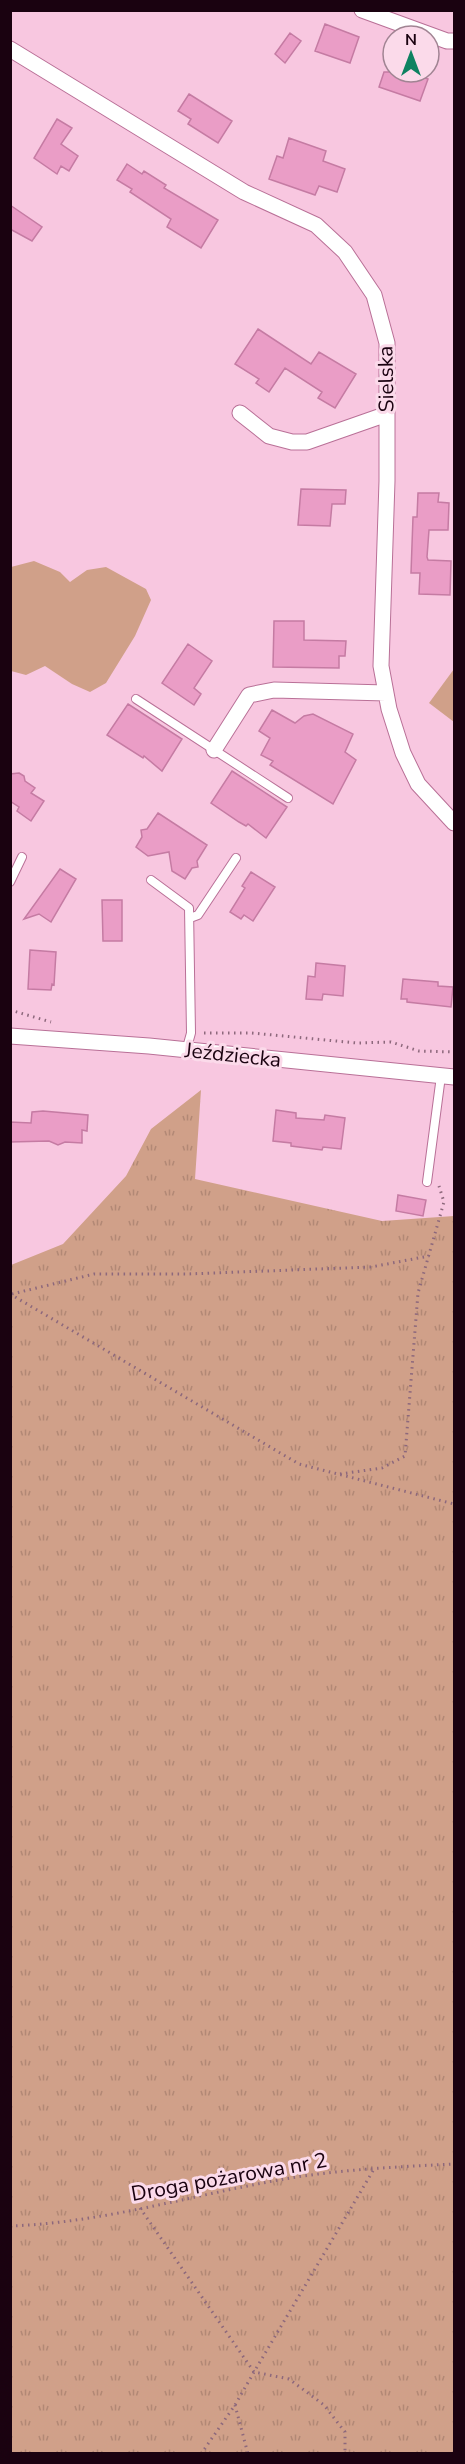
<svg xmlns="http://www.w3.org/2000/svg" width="465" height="2464" font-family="'Nunito Sans',sans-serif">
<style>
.grass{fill:#d0a089}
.park{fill:url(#park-tufts)}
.building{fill:#ea9dc6;stroke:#c57ba3;stroke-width:1.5}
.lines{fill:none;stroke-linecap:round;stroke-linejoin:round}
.service-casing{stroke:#b97097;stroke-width:10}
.minor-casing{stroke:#b97097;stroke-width:17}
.path{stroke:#8d687c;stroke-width:3;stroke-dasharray:1.5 4.5;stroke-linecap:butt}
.service{stroke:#fff;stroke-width:8}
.minor{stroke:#fff;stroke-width:15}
.labels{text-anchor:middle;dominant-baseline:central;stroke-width:6;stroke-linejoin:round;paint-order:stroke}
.street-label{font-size:21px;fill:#1a0210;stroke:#fbdaea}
</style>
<defs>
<pattern id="park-tufts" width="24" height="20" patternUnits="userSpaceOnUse" patternTransform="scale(1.5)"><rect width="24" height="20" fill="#d0a089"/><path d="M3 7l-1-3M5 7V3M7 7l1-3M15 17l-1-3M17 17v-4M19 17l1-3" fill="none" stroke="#b28875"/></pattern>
</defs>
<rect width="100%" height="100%" fill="#f8c7e0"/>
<path class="grass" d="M 34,561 L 60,572 L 70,582 L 87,570 L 106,567 L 146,589 L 151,600 L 135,636 L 106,683 L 90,692 L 72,684 L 45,666 L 26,675 L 11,671 L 11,567 Z
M 454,669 L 454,722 L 429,703 Z"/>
<path class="park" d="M 201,1090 L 195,1179 L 382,1221 L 454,1216 L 454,2453 L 11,2453 L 11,1265 L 63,1244 L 126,1176 L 151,1129 Z"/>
<path class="building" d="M 325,24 L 359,37 L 350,63 L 315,51 Z
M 290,33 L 301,41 L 285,63 L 275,54 Z
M 384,72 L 407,72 L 428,79 L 420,101 L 379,87 Z
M 189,94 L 232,121 L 218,143 L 188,124 L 191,119 L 178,111 Z
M 57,119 L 72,128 L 61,144 L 78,156 L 69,171 L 61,166 L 57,174 L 34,158 Z
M 289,138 L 326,151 L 323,161 L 345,169 L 337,192 L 319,186 L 315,195 L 269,179 L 277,156 L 283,158 Z
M 127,164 L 142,174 L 144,171 L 166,185 L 164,188 L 218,220 L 201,248 L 167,227 L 171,219 L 130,192 L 132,189 L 117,180 Z
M 10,205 L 42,227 L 32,241 L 10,229 Z
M 258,329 L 311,364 L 319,352 L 356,374 L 335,408 L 318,398 L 322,392 L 285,368 L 269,392 L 256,383 L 259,379 L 235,364 Z
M 301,489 L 346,490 L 345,504 L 332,504 L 330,526 L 298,525 Z
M 418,493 L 439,493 L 438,502 L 449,503 L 448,530 L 429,530 L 427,557 L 428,560 L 451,561 L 450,595 L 419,594 L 420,573 L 411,573 L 413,517 L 417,517 Z
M 274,621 L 304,621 L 304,640 L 346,641 L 345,656 L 339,656 L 339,668 L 273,667 Z
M 188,644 L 212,661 L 194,688 L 201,694 L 194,705 L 162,683 Z
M 128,704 L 182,739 L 162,771 L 144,756 L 143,758 L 107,735 Z
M 272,710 L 295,723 L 304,716 L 313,714 L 353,734 L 345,752 L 356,760 L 333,804 L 270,765 L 273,761 L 261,755 L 270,738 L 259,731 Z
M 232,771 L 287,807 L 266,838 L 248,824 L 246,826 L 239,822 L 211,803 Z
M 19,773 L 24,776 L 25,781 L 35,788 L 31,793 L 44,801 L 31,821 L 17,811 L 19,807 L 10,801 L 10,774 Z
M 158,813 L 207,845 L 197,861 L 198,867 L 192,868 L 185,879 L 172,871 L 169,852 L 148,856 L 136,847 L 142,837 L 141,830 L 147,829 Z
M 60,869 L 76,879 L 51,922 L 39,914 L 24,919 Z
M 251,872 L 275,887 L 253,921 L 244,915 L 241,919 L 230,912 L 245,888 L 242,886 Z
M 102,900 L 122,900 L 122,941 L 103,941 Z
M 30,950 L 56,952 L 54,985 L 52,984 L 51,990 L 28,989 Z
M 316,963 L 345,966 L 343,996 L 323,994 L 322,1000 L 306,999 L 308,976 L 315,977 Z
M 403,979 L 438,982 L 438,986 L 453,987 L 451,1007 L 407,1002 L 407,999 L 401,999 Z
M 276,1110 L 296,1113 L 296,1118 L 324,1120 L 325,1115 L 345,1118 L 341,1149 L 323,1147 L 322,1150 L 291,1146 L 291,1143 L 273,1141 Z
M 43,1111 L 88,1115 L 87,1131 L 82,1130 L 82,1143 L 65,1142 L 58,1145 L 49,1141 L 10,1142 L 10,1122 L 31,1123 L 32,1112 Z
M 398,1195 L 426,1200 L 423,1216 L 396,1211 Z"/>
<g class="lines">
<defs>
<path id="service" d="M 136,699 L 288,798
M 151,880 L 189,908 L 191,1033 L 186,1051
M 10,882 L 22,857
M 190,918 L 198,915 L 236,858
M 427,1182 L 441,1076"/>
<path id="minor" d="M 362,10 L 447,41 L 454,41
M 10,49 L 244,192 L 316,225 L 345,252 L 374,295 L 387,343 L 387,481 L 381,666 L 389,709 L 403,753 L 418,784 L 454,823
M 240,413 L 269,436 L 292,442 L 307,442 L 387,414
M 214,750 L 249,695 L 274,690 L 386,693
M 10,1036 L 149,1046 L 454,1077"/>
</defs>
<use href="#service" class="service-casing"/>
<use href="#minor" class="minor-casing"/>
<path class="path" d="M 10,1010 L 51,1022
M 204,1033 L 252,1033 L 357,1043 L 391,1042 L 419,1051 L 454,1052
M 10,1294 L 299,1464 L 454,1504
M 12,1294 L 94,1274 L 187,1274 L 371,1267 L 429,1256
M 340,1474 L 382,1468 L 405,1456 L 418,1293 L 444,1202 L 439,1186
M 140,2208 L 254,2372 L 374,2169
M 10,2226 C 98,2223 182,2198 268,2182 C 329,2170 392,2167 454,2164
M 235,2405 L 248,2454
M 201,2454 L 235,2405 L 254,2372 L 289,2379 L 324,2405 L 345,2432 L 345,2454"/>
<use href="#service" class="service"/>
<use href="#minor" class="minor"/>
</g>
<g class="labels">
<g class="street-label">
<text transform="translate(386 379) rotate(-91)">Sielska</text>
<text transform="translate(233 1055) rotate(6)">Jeździecka</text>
<text transform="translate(229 2177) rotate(-10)">Droga pożarowa nr 2</text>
</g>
</g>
<rect width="465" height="2464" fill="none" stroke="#1a0210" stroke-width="24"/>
<g transform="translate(411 54)"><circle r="28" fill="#fbdaea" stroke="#a18493" stroke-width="1.5"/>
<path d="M0-4.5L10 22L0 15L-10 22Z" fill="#0e8261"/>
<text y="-9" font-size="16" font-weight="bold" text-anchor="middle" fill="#1a0210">N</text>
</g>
</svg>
